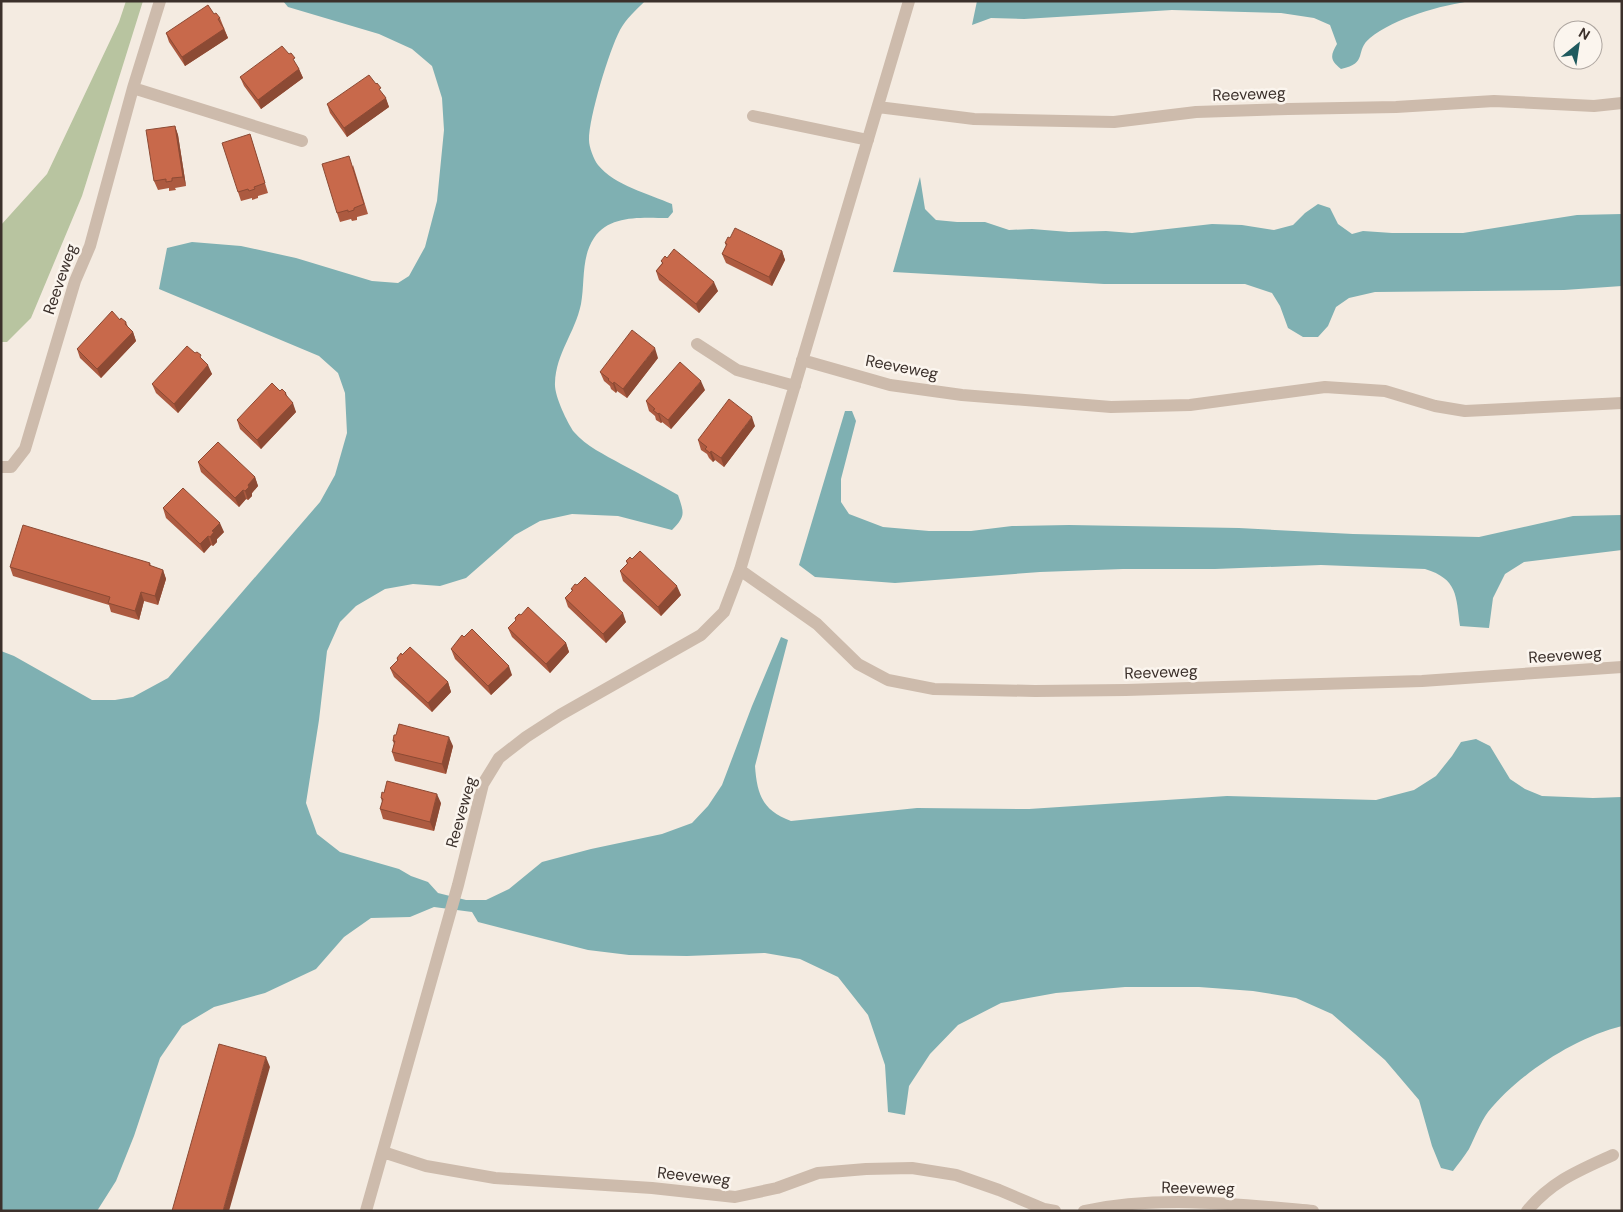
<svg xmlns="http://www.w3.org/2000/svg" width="1623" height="1212" font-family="'DM Sans',sans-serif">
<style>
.green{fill:#b8c4a0}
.water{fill:#7fb0b2}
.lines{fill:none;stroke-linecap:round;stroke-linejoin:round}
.minor{stroke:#cdbbac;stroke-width:12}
.wall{fill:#ac5a40}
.shaded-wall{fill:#8c4a34}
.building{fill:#c8694b;stroke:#8c4a34}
.labels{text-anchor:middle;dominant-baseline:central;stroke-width:5;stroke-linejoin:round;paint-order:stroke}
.street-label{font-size:16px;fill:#3b302b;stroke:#fbf5ee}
</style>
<rect width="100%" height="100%" fill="#f4ebe1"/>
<path class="green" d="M 126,1 L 143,1 L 82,196 L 31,318 L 7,342 L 1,342 L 1,225 L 47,174 L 119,22 Z"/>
<path class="water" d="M 283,1 L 645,1 C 636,10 626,19 620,30 C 609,51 589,117 589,140 C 589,147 594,160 598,165 C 614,185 649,194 672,204 L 673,212 L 668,218 C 643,218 610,214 594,238 C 581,257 585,283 581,304 C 575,333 556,353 555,383 C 554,395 567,422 574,432 C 586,446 605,455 621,464 C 640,474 659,484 678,495 C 684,513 686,516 672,530 L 618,516 L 572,514 L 540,521 L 515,535 L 466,578 L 440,586 L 413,584 L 385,589 L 356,606 L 340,622 L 327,651 L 319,720 L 306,803 L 317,834 L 340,852 L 399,869 L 411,876 L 428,882 L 438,893 L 466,900 L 486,900 L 509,889 L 542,862 L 591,849 L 662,834 L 692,823 L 708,806 L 722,785 L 752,706 L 781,637 L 788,640 L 755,766 C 757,795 763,811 791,821 L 917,808 L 1029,809 L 1227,796 L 1376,800 L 1414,790 L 1436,776 L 1452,756 L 1461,742 L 1476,739 L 1490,746 L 1510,779 L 1525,789 L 1542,796 L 1593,798 L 1622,797 L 1622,1026 C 1574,1038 1519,1074 1488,1112 C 1480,1123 1475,1137 1469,1149 C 1464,1157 1458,1164 1453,1171 L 1441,1168 L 1432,1146 L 1419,1100 L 1385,1060 L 1332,1014 L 1296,998 L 1253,991 L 1199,987 L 1125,987 L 1056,993 L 1001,1003 L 958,1025 L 930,1054 L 909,1086 L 905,1115 L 888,1112 L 885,1065 L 868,1015 L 838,977 L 800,959 L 765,953 L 687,956 L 629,955 L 588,950 L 478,922 L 472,912 L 434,907 L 410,917 L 371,918 L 344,937 L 316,969 L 265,993 L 214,1007 L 182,1026 L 160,1058 L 134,1136 L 116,1181 L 97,1211 L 1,1211 L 1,651 L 14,656 L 92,700 L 115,700 L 133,697 L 168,678 L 320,502 L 335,475 L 347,433 L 345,393 L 338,373 L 319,356 L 159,289 L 167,248 L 192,242 L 241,246 L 296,258 L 372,281 L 398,283 L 409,276 L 425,247 L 437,201 L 444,130 L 442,98 L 432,66 L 412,49 L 379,34 L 288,7 Z
M 977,1 L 1472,1 C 1441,5 1395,18 1370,38 C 1354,51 1369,63 1341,69 C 1330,60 1330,56 1337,44 L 1330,25 L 1314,18 L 1281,13 L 1172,10 L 1024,19 L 991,18 L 972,25 Z
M 920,177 L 925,209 L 936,220 L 957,222 L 985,222 L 1009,230 L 1032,229 L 1069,232 L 1106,231 L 1132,233 L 1212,224 L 1242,225 L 1274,230 L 1293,225 L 1305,213 L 1318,204 L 1330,208 L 1338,224 L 1352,234 L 1363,231 L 1392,233 L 1463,233 L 1577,215 L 1622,214 L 1622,286 L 1564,290 L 1375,292 L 1349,298 L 1336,307 L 1328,326 L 1318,337 L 1303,337 L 1288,328 L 1280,306 L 1272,293 L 1245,284 L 1104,284 L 893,272 Z
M 845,411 L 852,411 L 856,421 L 841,479 L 841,502 L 849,514 L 883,527 L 929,531 L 971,531 L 1012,526 L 1069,525 L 1239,528 L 1353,534 L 1479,537 L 1573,516 L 1622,515 L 1622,550 L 1524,562 L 1505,574 L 1493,598 L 1489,628 L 1460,626 C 1456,596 1458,579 1425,569 L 1321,565 L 1215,569 L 1123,569 L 1040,572 L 895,583 L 815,577 L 799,565 Z"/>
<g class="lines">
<path class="minor" d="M 133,88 L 302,141
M 878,107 L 974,119 L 1114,122 L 1196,112 L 1288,109 L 1396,107 L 1494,101 L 1594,106 L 1622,103
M 753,116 L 868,140
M 697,344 L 737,370 L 795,386
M 802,360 L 890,385 L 962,395 L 1111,407 L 1190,405 L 1325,387 L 1385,391 L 1435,406 L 1465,411 L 1622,403
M 1,467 L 11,467 L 25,449 L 75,281 L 90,246 L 133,88 L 160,1
M 740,570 L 817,624 L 858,664 L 888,680 L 934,689 L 1035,691 L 1126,690 L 1422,681 L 1622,667
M 383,1152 L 426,1166 L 495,1178 L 652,1188 L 735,1197 L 777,1188 L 818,1173 L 866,1169 L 912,1168 L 956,1175 L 999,1190 L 1044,1209 L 1055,1211
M 366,1211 L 458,885 L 483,784 L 499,758 L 526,737 L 560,715 L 701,635 L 724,612 L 740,570 L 909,1
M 1084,1211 C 1159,1195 1237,1204 1313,1211
M 1527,1211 C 1552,1181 1578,1171 1613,1155"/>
</g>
<path class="wall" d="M 214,14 L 220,18 L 228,38 L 185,66 L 169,42 L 166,33 Z
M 297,66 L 299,69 L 303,78 L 261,109 L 244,86 L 240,77 Z
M 384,95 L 389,107 L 347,137 L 330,113 L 327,104 Z
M 175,126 L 178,135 L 186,186 L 175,188 L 176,190 L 169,191 L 169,188 L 158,190 L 154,181 Z
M 250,134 L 268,193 L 258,196 L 258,198 L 252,200 L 252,198 L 241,201 L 238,192 Z
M 353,165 L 368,214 L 357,217 L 357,220 L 352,221 L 351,219 L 340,222 L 337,213 Z
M 730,238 L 782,251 L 785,260 L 772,286 L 726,263 L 722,254 L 726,246 L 725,243 Z
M 667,258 L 718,291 L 699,313 L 659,280 L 656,271 L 662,263 L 661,261 Z
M 120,320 L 126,322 L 128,327 L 133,332 L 136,341 L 101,378 L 80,358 L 77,349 Z
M 195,353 L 203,360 L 212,374 L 178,413 L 156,393 L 152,384 Z
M 658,358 L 627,398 L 617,391 L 616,393 L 611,389 L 610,386 L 604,381 L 600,372 Z
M 705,390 L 671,429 L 662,422 L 661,423 L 656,420 L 655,416 L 649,411 L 646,401 Z
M 280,391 L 286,393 L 288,398 L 296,412 L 261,449 L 240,429 L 237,420 Z
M 755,426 L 724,467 L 715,460 L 713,462 L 709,458 L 707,454 L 701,450 L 698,440 Z
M 198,462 L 255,477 L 258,486 L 252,493 L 252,496 L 248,500 L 246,499 L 239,507 L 201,472 Z
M 163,508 L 224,532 L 217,539 L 217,542 L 213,546 L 211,545 L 204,553 L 166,518 Z
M 626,561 L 681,595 L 661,616 L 623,581 L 620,571 L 627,564 Z
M 150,563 L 151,566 L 163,570 L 166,579 L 158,605 L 144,601 L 139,620 L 111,612 L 109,605 L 13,576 L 10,567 Z
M 571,589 L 626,622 L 606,643 L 568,607 L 565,598 L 572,591 Z
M 521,615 L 566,643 L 569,652 L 550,673 L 512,637 L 508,628 L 516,621 L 515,618 Z
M 451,649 L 512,675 L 491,695 L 455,659 Z
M 402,655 L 448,682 L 451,692 L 432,712 L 394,677 L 390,668 L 397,661 L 397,658 Z
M 396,735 L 453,746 L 446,774 L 395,761 L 392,752 L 394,744 L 393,741 Z
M 381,798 L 441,803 L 434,831 L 383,819 L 380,809 L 382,802 Z"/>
<path class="shaded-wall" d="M 224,29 L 228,38 L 185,66 L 182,57 Z
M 299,69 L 303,78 L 261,109 L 258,100 Z
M 386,98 L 389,107 L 347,137 L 344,128 Z
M 175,126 L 178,135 L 186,186 L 183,177 Z
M 782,251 L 785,260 L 772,286 L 769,277 Z
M 714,282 L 718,291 L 699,313 L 696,304 Z
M 133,332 L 136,341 L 101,378 L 97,369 Z
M 655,348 L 658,358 L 627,398 L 623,389 Z
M 208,365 L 212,374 L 178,413 L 174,404 Z
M 701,381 L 705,390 L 671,429 L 668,420 Z
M 614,382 L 617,391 L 616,393 L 613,384 Z
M 293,403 L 296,412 L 261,449 L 257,440 Z
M 659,413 L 662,422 L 661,423 L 658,414 Z
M 752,417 L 755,426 L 724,467 L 721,458 Z
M 711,451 L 715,460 L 713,462 L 710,453 Z
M 255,477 L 258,486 L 252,493 L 252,496 L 248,500 L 245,491 L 248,485 Z
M 243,490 L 246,499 L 239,507 L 235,498 Z
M 220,523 L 224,532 L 217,539 L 217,542 L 213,546 L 210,537 L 212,531 Z
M 208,536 L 211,545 L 204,553 L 200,544 Z
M 163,570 L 166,579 L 158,605 L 155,596 Z
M 677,586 L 681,595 L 661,616 L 658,607 Z
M 141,592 L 144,601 L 139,620 L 135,611 Z
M 623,613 L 626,622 L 606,643 L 603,634 Z
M 566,643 L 569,652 L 550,673 L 546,664 Z
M 509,666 L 512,675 L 491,695 L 488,686 Z
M 448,682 L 451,692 L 432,712 L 428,703 Z
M 449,737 L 453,746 L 446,774 L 442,764 Z
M 437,794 L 441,803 L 434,831 L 430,822 Z
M 266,1057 L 270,1067 L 229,1211 L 223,1211 Z"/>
<path class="building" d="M 208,5 L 214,14 L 216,13 L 220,18 L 218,19 L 224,29 L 182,57 L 166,33 Z
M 282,46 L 289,54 L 291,53 L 295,58 L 293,59 L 299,69 L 258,100 L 240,77 Z
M 369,75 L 376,84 L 377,83 L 381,88 L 379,89 L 386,98 L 344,128 L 327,104 Z
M 175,126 L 183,177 L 172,178 L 172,181 L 166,182 L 166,179 L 154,181 L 146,130 Z
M 250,134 L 265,183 L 254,187 L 255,189 L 249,191 L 248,189 L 238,192 L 222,143 Z
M 349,156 L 364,204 L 354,208 L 354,210 L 348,212 L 348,210 L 337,213 L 322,164 Z
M 735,228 L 782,251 L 769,277 L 722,254 L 727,244 L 725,243 L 728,237 L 730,238 Z
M 674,249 L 714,282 L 696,304 L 656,271 L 663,263 L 661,261 L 665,256 L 667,258 Z
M 112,311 L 120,320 L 121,318 L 126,322 L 125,324 L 133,332 L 97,369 L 77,349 Z
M 632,330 L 655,348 L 623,389 L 614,382 L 613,384 L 608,380 L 609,379 L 600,372 Z
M 187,346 L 195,353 L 197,352 L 201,355 L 200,357 L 208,365 L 174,404 L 152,384 Z
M 680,362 L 701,381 L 668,420 L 659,413 L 658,414 L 653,410 L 655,409 L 646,401 Z
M 272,383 L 280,391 L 282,389 L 286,393 L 285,394 L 293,403 L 257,440 L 237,420 Z
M 729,399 L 752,417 L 721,458 L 711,451 L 710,453 L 705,449 L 707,447 L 698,440 Z
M 218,442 L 255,477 L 248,485 L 249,487 L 245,491 L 243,490 L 235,498 L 198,462 Z
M 183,488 L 220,523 L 212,531 L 214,532 L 210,537 L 208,536 L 200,544 L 163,508 Z
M 23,525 L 150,563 L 149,565 L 163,570 L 155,596 L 141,592 L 135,611 L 108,603 L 110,597 L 10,567 Z
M 640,551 L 677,586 L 658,607 L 620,571 L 628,563 L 626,561 L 630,557 L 632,559 Z
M 585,577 L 623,613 L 603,634 L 565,598 L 573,590 L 571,589 L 575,584 L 577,585 Z
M 528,607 L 566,643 L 546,664 L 508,628 L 516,620 L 515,618 L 519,614 L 521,615 Z
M 472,629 L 509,666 L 488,686 L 451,649 L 462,635 L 464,637 Z
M 410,647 L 448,682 L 428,703 L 390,668 L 398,660 L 397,658 L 401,653 L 402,655 Z
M 399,724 L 449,737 L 442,764 L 392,752 L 395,741 L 393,741 L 394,735 L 396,735 Z
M 387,781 L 437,794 L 430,822 L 380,809 L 383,799 L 381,798 L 382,792 L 384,793 Z
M 219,1044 L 266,1057 L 223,1211 L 172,1211 Z"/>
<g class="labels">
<g class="street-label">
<text transform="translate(1249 94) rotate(-2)">Reeveweg</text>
<text transform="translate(60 279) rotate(-71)">Reeveweg</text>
<text transform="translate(902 367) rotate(11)">Reeveweg</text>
<text transform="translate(1565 655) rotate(-4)">Reeveweg</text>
<text transform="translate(1161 672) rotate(-2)">Reeveweg</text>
<text transform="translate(461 812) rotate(-74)">Reeveweg</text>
<text transform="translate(694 1176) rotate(6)">Reeveweg</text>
<text transform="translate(1198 1188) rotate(1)">Reeveweg</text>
</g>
</g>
<rect width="1623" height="1212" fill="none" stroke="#3b302b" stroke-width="5"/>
<g transform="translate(1578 45) rotate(30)"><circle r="24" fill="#fbf5ee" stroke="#aea6a0"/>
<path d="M0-4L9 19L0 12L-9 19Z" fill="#1f5a5e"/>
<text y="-8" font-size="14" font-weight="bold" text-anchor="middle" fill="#3b302b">N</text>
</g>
</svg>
